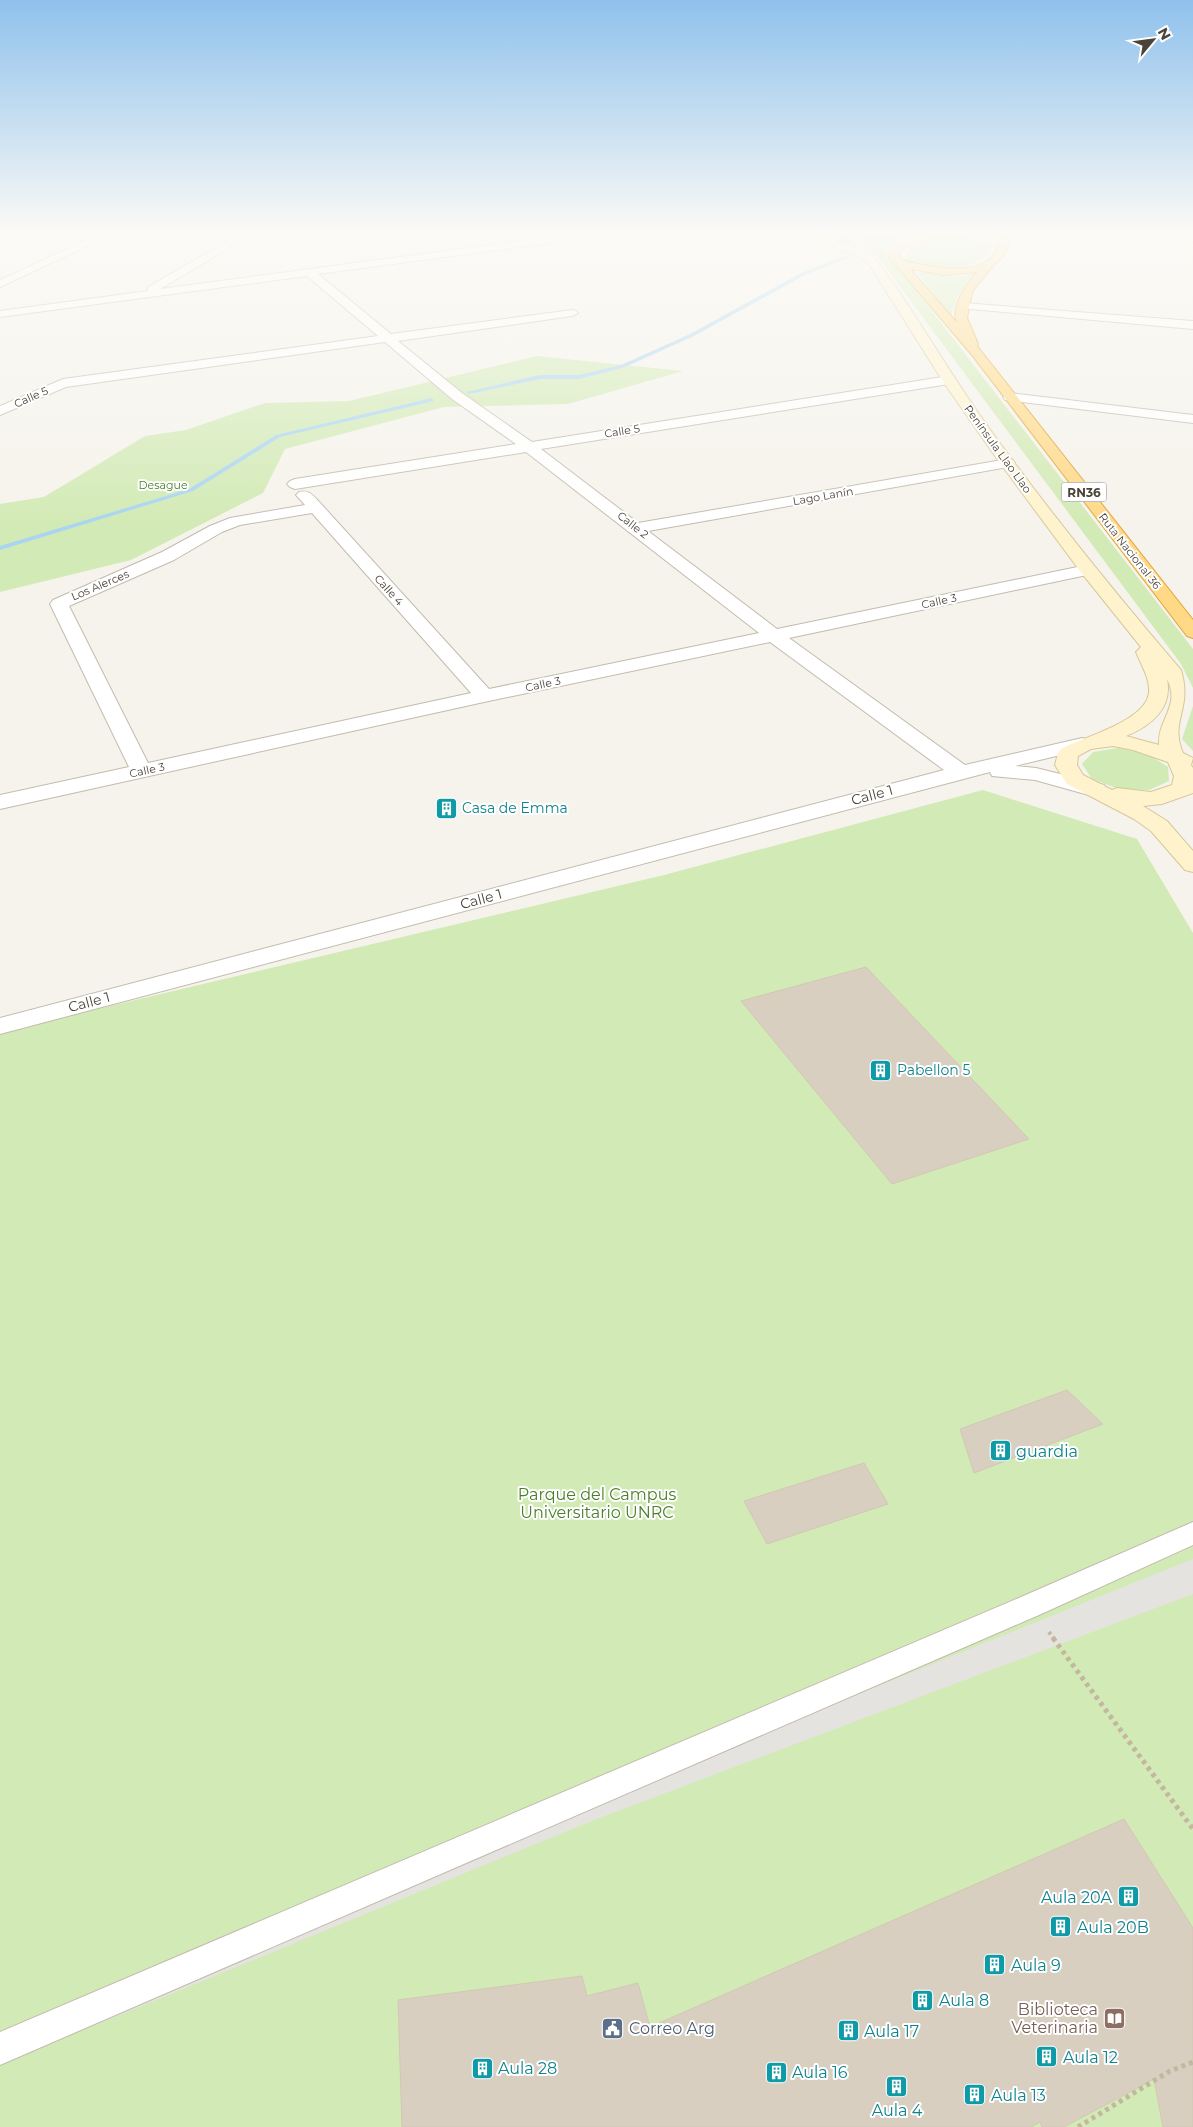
<svg xmlns="http://www.w3.org/2000/svg" width="1193" height="2127" font-family="Montserrat,sans-serif">
<style>
.green{fill:#d2eab5}
.parking{fill:#e5e3e0}
.lines{fill:none;stroke-linecap:round;stroke-linejoin:round}
.stream{fill:#a9d4f2;fill-rule:evenodd}
.building{fill:#d8cfc1;stroke:#d3c7b4}
.service-casing{stroke:#c2bbae;stroke-width:2}
.minor-casing{stroke:#c2bbae;stroke-width:2}
.secondary-casing{stroke:#d6c79b;stroke-width:2}
.trunk-casing{stroke:#e0a43c;stroke-width:2}
.path-far1{stroke:#c4b79f;stroke-width:4;stroke-dasharray:3 3;stroke-linecap:butt}
.path{stroke:#c4b79f;stroke-width:5;stroke-dasharray:4 4;stroke-linecap:butt}
.service{fill:#fff;fill-rule:evenodd}
.minor{fill:#fff;fill-rule:evenodd}
.secondary{fill:#fff3cd;fill-rule:evenodd}
.trunk{fill:#ffd985;fill-rule:evenodd}
.rail{stroke:#9a9a9a;stroke-width:1;stroke-dasharray:2.5 2.5;stroke-linecap:butt}
.labels{text-anchor:middle;dominant-baseline:central;stroke-width:4;stroke-linejoin:round;paint-order:stroke}
.far-street-label{font-size:11px;fill:#4b4439;stroke:#fff}
.far-park-label{font-size:11px;fill:#4a7f2a;stroke:#fff}
.shield{fill:#fff;stroke:#817c74;stroke-width:1}
.shield-label{font-size:12px;font-weight:bold;fill:#4b4439}
.street-label{font-size:14px;fill:#4b4439;stroke:#fff}
.culture-label{font-size:14px;fill:#0d838f;stroke:#fff;text-anchor:start}
.near-culture-label{font-size:16px;fill:#0d838f;stroke:#fff;text-anchor:start}
.near-park-label{font-size:16px;fill:#4a7f2a;stroke:#fff}
.near-education-label{font-size:16px;fill:#785e54;stroke:#fff;text-anchor:end}
.near-service-label{font-size:16px;fill:#4e5e75;stroke:#fff;text-anchor:start}
</style>
<rect width="100%" height="100%" fill="#f6f3ec"/>
<path class="green" d="M 793,230 L 842,230 L 854,246 L 816,234 Z
M 883,233 L 897,235 L 901,238 L 884,249 L 1193,649 L 1193,688 L 1181,664 L 863,237 Z
M 942,237 L 967,238 L 992,246 C 979,267 960,270 937,268 C 925,266 917,266 907,260 L 906,252 C 917,242 928,239 942,237 Z
M 917,272 L 957,276 L 975,273 L 957,297 L 951,316 Z
M 537,356 L 683,371 L 568,404 L 444,407 L 285,449 L 263,493 L 131,560 L 0,592 L 0,504 L 44,497 L 145,436 L 186,430 L 265,403 L 349,401 Z
M 1193,706 L 1193,751 L 1182,739 Z
M 1118,748 L 1148,754 L 1168,767 L 1169,781 L 1149,790 L 1119,789 L 1092,779 L 1082,764 L 1093,752 Z
M 983,790 L 1137,839 L 1193,933 L 1193,2127 L 0,2127 L 0,1032 L 664,875 Z"/>
<path class="parking" d="M 1193,1559 L 1193,1594 L 594,1820 L 98,2024 L 101,1999 Z"/>
<g class="lines">
<path class="stream" d="M 846,256 L 850,257 L 805,275 L 694,336 L 625,367 L 579,379 L 540,379 L 469,394 L 466,392 L 540,375 L 579,375 L 621,365 L 690,334 L 801,273 Z
M 432,398 L 434,401 L 280,437 L 193,491 L 0,550 L 0,546 L 189,489 L 276,435 Z"/>
</g>
<path class="building" d="M 866,967 L 1029,1139 L 892,1184 L 741,1001 Z
M 1067,1390 L 1103,1424 L 974,1473 L 960,1429 Z
M 864,1463 L 888,1504 L 767,1544 L 744,1501 Z
M 1124,1819 L 1193,1928 L 1193,2127 L 1163,2127 L 1154,2079 L 1064,2127 L 1042,2127 L 1040,2122 L 1031,2127 L 402,2127 L 398,2000 L 582,1976 L 587,1996 L 638,1983 L 650,2027 Z"/>
<g class="lines">
<defs>
<path id="service" d="M 1193,1522 L 1193,1545 L 1039,1615 L 0,2065 L 0,2032 L 1021,1597 Z"/>
<path id="minor" d="M 109,230 L 121,230 L 0,287 L 0,280 Z
M 247,230 L 259,230 L 160,289 L 603,230 L 628,230 L 623,233 L 318,274 L 391,334 L 572,310 L 576,311 L 578,313 L 572,316 L 398,341 L 462,393 L 532,442 L 949,376 L 954,377 L 956,380 L 954,383 L 949,384 L 541,449 L 638,523 L 1008,459 L 1013,460 L 1015,463 L 1013,466 L 1008,467 L 648,531 L 777,629 L 1087,565 L 1093,566 L 1096,570 L 1093,574 L 1087,575 L 789,638 L 965,765 L 1082,738 L 1089,740 L 1092,744 L 1089,748 L 1015,766 L 1036,768 L 1104,785 L 1107,790 L 1104,795 L 1096,797 L 1035,780 L 992,776 L 990,772 L 0,1034 L 0,1018 L 944,770 L 770,642 L 484,702 L 0,809 L 0,795 L 129,767 L 50,604 L 53,600 L 162,552 L 210,526 L 230,518 L 305,505 L 296,495 L 299,492 C 310,489 314,497 322,505 L 489,689 L 759,633 L 526,452 L 295,489 L 290,487 L 287,484 L 290,481 L 295,479 L 516,444 L 452,399 L 385,342 L 66,387 L 0,415 L 0,406 L 63,379 L 378,336 L 307,276 L 0,317 L 0,311 L 148,291 L 148,287 ZM 312,513 L 471,693 L 148,763 L 69,606 L 174,560 L 222,532 L 240,525 Z
M 1002,231 L 1193,236 L 1193,242 L 998,236 L 997,234 Z
M 963,303 L 1193,321 L 1193,329 L 959,308 L 957,306 L 959,304 Z
M 1010,393 L 1193,415 L 1193,423 L 1005,400 L 1003,397 Z"/>
<path id="secondary" d="M 778,230 C 806,228 833,238 859,250 L 843,230 L 897,230 L 917,235 L 918,237 L 915,243 L 907,243 L 907,239 L 894,235 L 855,233 C 902,289 937,354 979,414 C 1042,503 1110,587 1181,670 C 1193,710 1169,720 1183,753 L 1193,758 L 1191,765 L 1193,768 L 1193,793 L 1162,804 L 1143,806 L 1167,821 L 1193,851 L 1193,872 L 1185,870 L 1151,831 L 1134,819 L 1067,784 L 1055,765 L 1058,753 L 1061,749 C 1083,737 1147,721 1149,692 C 1150,678 1141,665 1136,652 L 1141,647 L 1080,571 L 997,459 L 942,380 L 867,261 L 822,242 L 780,232 ZM 1167,679 C 1181,706 1157,720 1159,745 L 1126,736 C 1151,726 1173,708 1167,679 ZM 1113,746 L 1133,750 L 1168,762 L 1174,776 L 1172,785 L 1151,792 L 1117,788 L 1112,790 L 1083,775 L 1077,765 L 1078,756 L 1091,749 Z
M 930,230 L 970,232 L 1007,243 L 1008,245 L 1003,248 L 969,238 L 935,233 Z"/>
<path id="trunk" d="M 949,230 L 967,230 L 965,232 L 914,243 L 900,251 L 899,257 L 903,260 C 927,267 979,278 995,253 C 1000,246 997,237 996,230 L 1006,230 L 1008,245 L 1005,254 L 991,268 L 973,290 L 969,306 L 967,318 L 978,344 L 977,346 L 1193,620 L 1193,638 L 1187,636 L 972,355 L 889,257 L 891,248 L 907,239 ZM 910,269 L 944,275 L 977,272 C 967,285 950,305 957,323 Z"/>
</defs>
<use href="#service" class="service-casing"/>
<use href="#minor" class="minor-casing"/>
<use href="#secondary" class="secondary-casing"/>
<use href="#trunk" class="trunk-casing"/>
<path class="path-far1" d="M 1049,1632 L 1054,1639"/>
<path class="path" d="M 1053,1638 L 1193,1829
M 1078,2127 L 1170,2071 L 1193,2062"/>
<use href="#service" class="service"/>
<use href="#minor" class="minor"/>
<use href="#secondary" class="secondary"/>
<use href="#trunk" class="trunk"/>
<path class="rail" d="M 1153,230 L 1193,232"/>
</g>
<linearGradient id="sky" x2="0" y2="1"><stop stop-color="#8fc1ec"/><stop offset="0.44" stop-color="#fbfaf6"/><stop offset="1" stop-color="#fbfaf6" stop-opacity="0"/></linearGradient>
<rect width="1193" height="527" fill="url(#sky)"/>
<defs>
<symbol id="building-square" viewBox="-11 -11 22 22"><rect x="-9" y="-9" width="18" height="18" rx="4" fill="#0f9aa8" stroke="#fff"/><path d="M-4-6H4V6H1V3H-1V6H-4ZM-2.5-4.3h1.7v1.8h-1.7ZM.8-4.3h1.7v1.8H.8ZM-2.5-1h1.7V.8h-1.7ZM.8-1h1.7V.8H.8Z" fill="#fff"/></symbol>
<symbol id="library-square" viewBox="-11 -11 22 22"><rect x="-9" y="-9" width="18" height="18" rx="4" fill="#8d6e63" stroke="#fff"/><path d="M-6-4Q-3-5.5-.7-3.5V5Q-3 3-6 4ZM6-4Q3-5.5 .7-3.5V5Q3 3 6 4Z" fill="#fff"/></symbol>
<symbol id="civic-square" viewBox="-11 -11 22 22"><rect x="-9" y="-9" width="18" height="18" rx="4" fill="#5c6f8a" stroke="#fff"/><path d="M-.6-6.5H3V-4.5H.6V-3L4-1V1h2V6H-6V1h2V-1L-.6-3ZM-1.2 2.5V6h2.4V2.5Z" fill="#fff"/></symbol>
</defs>
<g fill-rule="evenodd">
<use href="#building-square" x="434" y="796" width="25" height="25"/>
<use href="#building-square" x="868" y="1058" width="25" height="25"/>
<use href="#building-square" x="988" y="1438" width="25" height="25"/>
<use href="#building-square" x="1116" y="1884" width="25" height="25"/>
<use href="#building-square" x="1048" y="1914" width="25" height="25"/>
<use href="#building-square" x="982" y="1952" width="25" height="25"/>
<use href="#building-square" x="910" y="1988" width="25" height="25"/>
<use href="#library-square" x="1102" y="2006" width="25" height="25"/>
<use href="#civic-square" x="600" y="2016" width="25" height="25"/>
<use href="#building-square" x="836" y="2018" width="25" height="25"/>
<use href="#building-square" x="1034" y="2044" width="25" height="25"/>
<use href="#building-square" x="470" y="2056" width="25" height="25"/>
<use href="#building-square" x="764" y="2060" width="25" height="25"/>
<use href="#building-square" x="884" y="2074" width="25" height="25"/>
<use href="#building-square" x="962" y="2082" width="25" height="25"/>
</g>
<g class="labels">
<g class="far-street-label">
<text transform="translate(31 397) rotate(-24)">Calle 5</text>
<text transform="translate(622 431) rotate(-9)">Calle 5</text>
<text transform="translate(998 449) rotate(54)">Península Llao Llao</text>
<text transform="translate(823 496) rotate(-10)">Lago Lanín</text>
<text transform="translate(633 525) rotate(38)">Calle 2</text>
<text transform="translate(1130 551) rotate(52)">Ruta Nacional 36</text>
<text transform="translate(100 585) rotate(-23)">Los Alerces</text>
<text transform="translate(389 590) rotate(48)">Calle 4</text>
<text transform="translate(939 601) rotate(-12)">Calle 3</text>
<text transform="translate(543 684) rotate(-12)">Calle 3</text>
<text transform="translate(147 770) rotate(-12)">Calle 3</text>
</g>
<g class="far-park-label">
<text x="163" y="485">Desague</text>
</g>
<rect class="shield" x="1061.5" y="482.5" width="45" height="19" rx="4"/>
<g class="shield-label">
<text x="1084" y="492">RN36</text>
</g>
<g class="street-label">
<text transform="translate(872 795) rotate(-15)">Calle 1</text>
<text transform="translate(481 899) rotate(-15)">Calle 1</text>
<text transform="translate(89 1002) rotate(-15)">Calle 1</text>
</g>
<g class="culture-label">
<text x="462" y="808">Casa de Emma</text>
<text x="897" y="1070">Pabellon 5</text>
</g>
<g class="near-culture-label">
<text x="1016" y="1451">guardia</text>
<text x="1112" y="1897" text-anchor="end">Aula 20A</text>
<text x="1077" y="1927">Aula 20B</text>
<text x="1011" y="1965">Aula 9</text>
<text x="939" y="2000">Aula 8</text>
<text x="864" y="2031">Aula 17</text>
<text x="1063" y="2057">Aula 12</text>
<text x="498" y="2068">Aula 28</text>
<text x="792" y="2072">Aula 16</text>
<text x="991" y="2095">Aula 13</text>
<text x="897" y="2110" text-anchor="middle">Aula 4</text>
</g>
<g class="near-park-label">
<text x="597" y="1494">Parque del Campus<tspan x="597" dy="18">Universitario UNRC</tspan></text>
</g>
<g class="near-education-label">
<text x="1098" y="2009">Biblioteca<tspan x="1098" dy="18">Veterinaria</tspan></text>
</g>
<g class="near-service-label">
<text x="629" y="2028">Correo Arg</text>
</g>
</g>
<g transform="translate(1153 40) rotate(61)" stroke="#ffffff" stroke-width="4" paint-order="stroke">
<path d="M0-4L9 19L0 12L-9 19Z" fill="#4b4439"/>
<text y="-8" font-size="14" font-weight="bold" text-anchor="middle" fill="#4b4439">N</text>
</g>
</svg>
